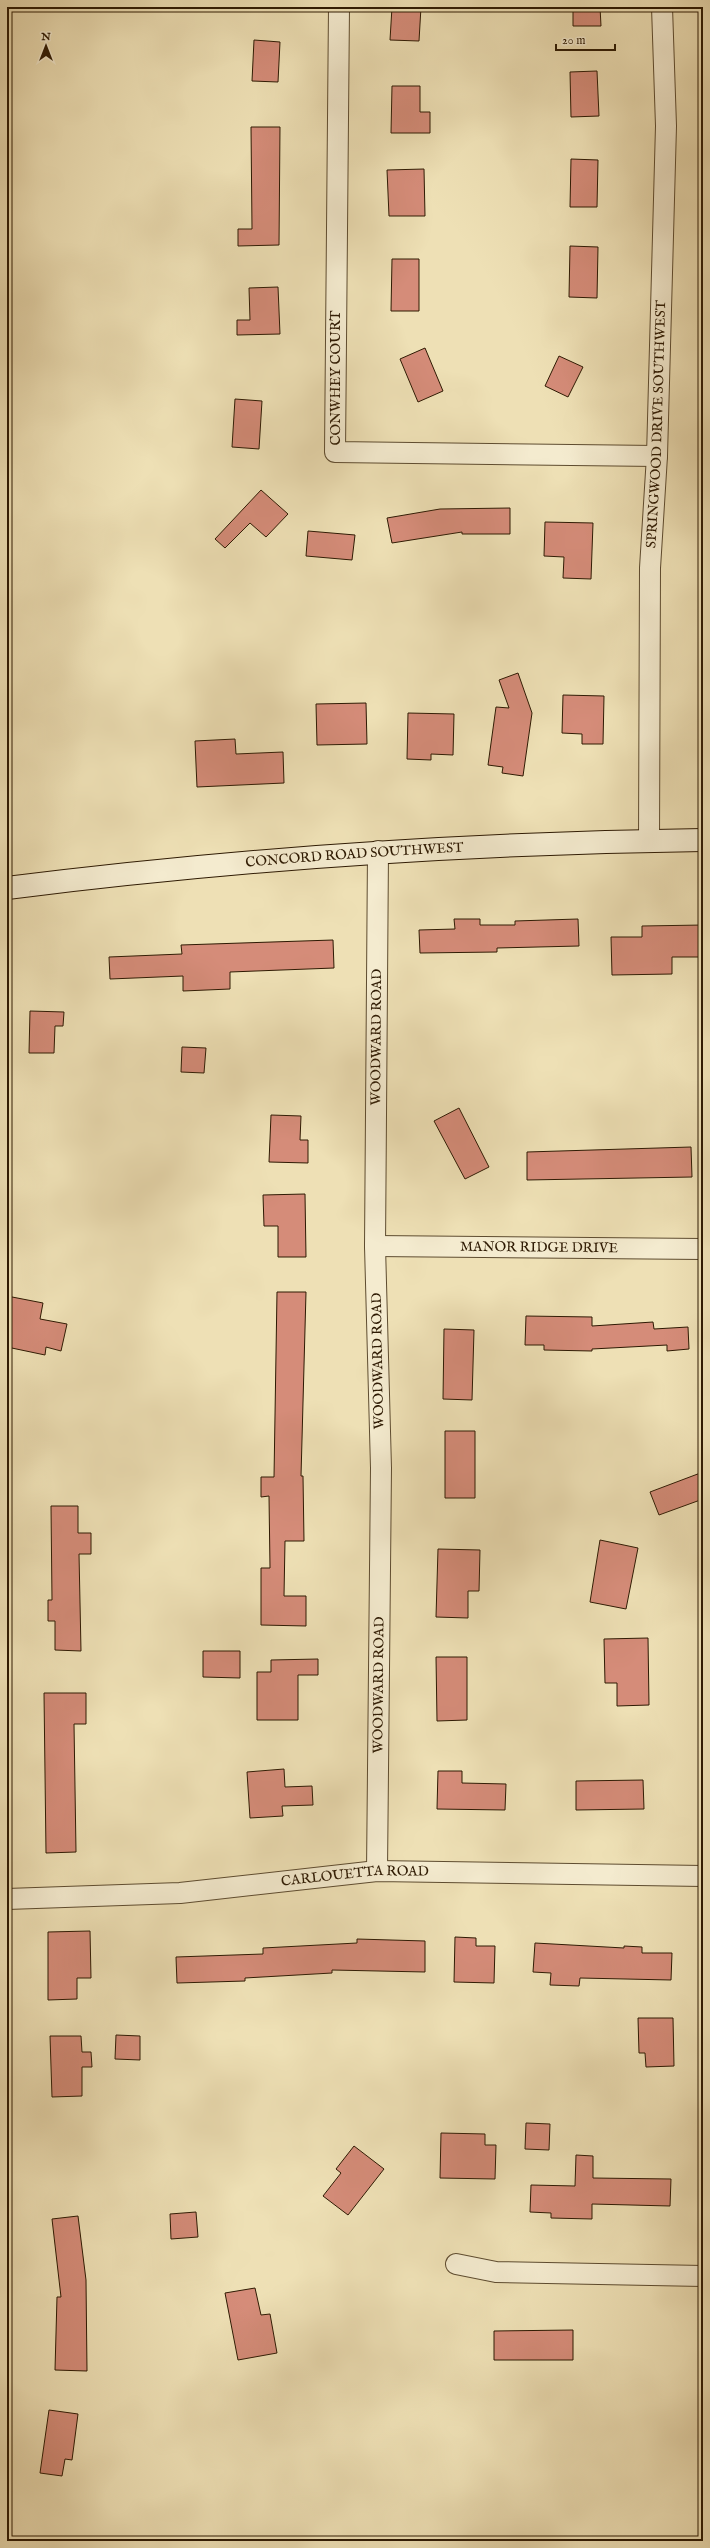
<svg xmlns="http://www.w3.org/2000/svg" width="710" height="2548" font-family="'IM FELL English',serif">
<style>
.building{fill:#d58c79;stroke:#2e1a03}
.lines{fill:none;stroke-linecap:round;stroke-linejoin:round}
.street-casing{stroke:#5e4c30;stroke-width:22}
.secondary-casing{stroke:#2e1a03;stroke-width:24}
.street{stroke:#f4ebcf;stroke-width:20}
.secondary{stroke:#f4ebcf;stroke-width:22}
.labels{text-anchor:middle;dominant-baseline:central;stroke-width:3.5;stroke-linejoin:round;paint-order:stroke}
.street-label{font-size:14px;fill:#2e1a03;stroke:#f4ebcf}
</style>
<rect width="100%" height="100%" fill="#eee0b5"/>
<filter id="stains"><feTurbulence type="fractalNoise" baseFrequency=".005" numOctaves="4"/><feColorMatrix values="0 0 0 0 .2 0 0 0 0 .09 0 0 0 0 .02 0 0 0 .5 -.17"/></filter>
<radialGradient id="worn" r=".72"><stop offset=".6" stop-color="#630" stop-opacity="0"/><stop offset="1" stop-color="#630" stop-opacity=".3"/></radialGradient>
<path class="building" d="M 392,7 L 421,7 L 419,41 L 390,40 Z
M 573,7 L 600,7 L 601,26 L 573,26 Z
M 254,40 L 280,42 L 278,82 L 252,81 Z
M 597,71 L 599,116 L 571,117 L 570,72 Z
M 392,86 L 420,86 L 420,112 L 430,112 L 430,133 L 391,133 Z
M 251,127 L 280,127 L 279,245 L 238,246 L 238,229 L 252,229 Z
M 571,159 L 598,160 L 597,207 L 570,207 Z
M 424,169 L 425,216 L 389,216 L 387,170 Z
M 570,246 L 598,247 L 597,298 L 569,297 Z
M 392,259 L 419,259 L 419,311 L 391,311 Z
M 278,287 L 280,334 L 237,335 L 237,320 L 250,320 L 249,288 Z
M 425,348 L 443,391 L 418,402 L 400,359 Z
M 559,356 L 583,367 L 568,397 L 545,386 Z
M 235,399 L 262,401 L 259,449 L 232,447 Z
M 261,490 L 288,514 L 266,537 L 250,523 L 225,548 L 215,539 Z
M 510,508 L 510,534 L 462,534 L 462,532 L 392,543 L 387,518 L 440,509 Z
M 545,522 L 593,523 L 591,579 L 563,578 L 564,557 L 544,556 Z
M 308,531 L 355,535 L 352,560 L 306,556 Z
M 518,673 L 532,713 L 523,776 L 502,773 L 503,767 L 488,765 L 496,707 L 509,708 L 499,680 Z
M 563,695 L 604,696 L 603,744 L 582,744 L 582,734 L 562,733 Z
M 366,703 L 367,744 L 317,745 L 316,704 Z
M 408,713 L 454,714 L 453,755 L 431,754 L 431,760 L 407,759 Z
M 235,739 L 236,754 L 283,752 L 284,783 L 197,787 L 195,741 Z
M 454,919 L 480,919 L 480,925 L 515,925 L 515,921 L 578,919 L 579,946 L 497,948 L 497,952 L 420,953 L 419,930 L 455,929 Z
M 703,925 L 703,957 L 672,957 L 672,974 L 612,975 L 611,937 L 642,937 L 642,926 Z
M 333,940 L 334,968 L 230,972 L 230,989 L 183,991 L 183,976 L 110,979 L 109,957 L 182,954 L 181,945 Z
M 30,1011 L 64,1012 L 63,1026 L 55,1026 L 54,1053 L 29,1053 Z
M 182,1047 L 206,1048 L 204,1073 L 181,1072 Z
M 459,1108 L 489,1167 L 465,1179 L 434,1121 Z
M 271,1115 L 301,1116 L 300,1140 L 308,1140 L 308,1163 L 269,1162 Z
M 691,1147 L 692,1177 L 527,1180 L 527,1152 Z
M 305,1194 L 306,1257 L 278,1257 L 278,1226 L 264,1226 L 263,1195 Z
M 277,1292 L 306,1292 L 301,1476 L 303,1476 L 304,1541 L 285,1541 L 284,1596 L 306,1596 L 306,1626 L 261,1625 L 261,1568 L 270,1568 L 269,1496 L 261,1497 L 261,1477 L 274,1477 Z
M 7,1296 L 43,1303 L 40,1319 L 67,1324 L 61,1351 L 46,1347 L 45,1355 L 7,1347 Z
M 526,1316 L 592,1317 L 592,1326 L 653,1322 L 654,1329 L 688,1327 L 689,1349 L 667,1351 L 667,1345 L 592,1349 L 592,1351 L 544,1350 L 544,1345 L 525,1345 Z
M 444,1329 L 474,1330 L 472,1400 L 443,1399 Z
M 445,1431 L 475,1431 L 475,1498 L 445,1498 Z
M 703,1472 L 703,1499 L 659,1515 L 650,1492 Z
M 51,1506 L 78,1506 L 78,1533 L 91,1533 L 91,1554 L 79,1554 L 81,1651 L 55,1650 L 55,1621 L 48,1621 L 48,1600 L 52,1600 Z
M 600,1540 L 638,1548 L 626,1609 L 590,1602 Z
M 438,1549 L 480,1550 L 479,1591 L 468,1591 L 468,1618 L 436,1617 Z
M 648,1638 L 649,1705 L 617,1706 L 617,1683 L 605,1683 L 604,1639 Z
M 203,1651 L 240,1651 L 240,1678 L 203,1677 Z
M 436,1657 L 467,1657 L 467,1720 L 437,1721 Z
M 318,1659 L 318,1675 L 298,1675 L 298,1720 L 257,1720 L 257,1672 L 271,1672 L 271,1660 Z
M 44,1693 L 86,1693 L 86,1724 L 74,1724 L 76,1852 L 46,1853 Z
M 284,1769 L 285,1787 L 312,1786 L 313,1805 L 282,1806 L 283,1816 L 250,1818 L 247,1772 Z
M 438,1771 L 462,1771 L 462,1783 L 506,1784 L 505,1810 L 437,1809 Z
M 643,1780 L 644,1809 L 576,1810 L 576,1781 Z
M 90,1931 L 91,1978 L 77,1978 L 77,1999 L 48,2000 L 48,1932 Z
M 455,1937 L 476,1938 L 476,1946 L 495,1946 L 494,1983 L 454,1982 Z
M 357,1939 L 425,1941 L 425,1972 L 332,1970 L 332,1973 L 245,1978 L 245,1981 L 177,1983 L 176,1957 L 263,1954 L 263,1948 L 357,1943 Z
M 535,1943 L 624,1948 L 624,1946 L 642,1947 L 642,1953 L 672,1953 L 671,1980 L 580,1978 L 579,1986 L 550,1985 L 551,1973 L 533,1972 Z
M 638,2018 L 673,2018 L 674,2066 L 646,2067 L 645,2053 L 639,2053 Z
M 116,2035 L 140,2036 L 140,2060 L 115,2059 Z
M 50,2036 L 81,2036 L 82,2052 L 91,2052 L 92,2067 L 82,2067 L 82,2096 L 52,2097 Z
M 526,2123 L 550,2124 L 549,2150 L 525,2149 Z
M 441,2133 L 485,2134 L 485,2145 L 496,2145 L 495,2179 L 440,2178 Z
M 354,2146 L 384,2169 L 348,2215 L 323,2196 L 341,2173 L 336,2169 Z
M 576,2155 L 593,2156 L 593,2178 L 671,2179 L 670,2206 L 592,2204 L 592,2219 L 551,2218 L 551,2213 L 530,2212 L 531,2185 L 575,2186 Z
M 196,2212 L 198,2237 L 171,2239 L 170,2214 Z
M 78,2216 L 86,2280 L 87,2371 L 55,2370 L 57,2297 L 61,2297 L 52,2219 Z
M 255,2288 L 261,2315 L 270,2314 L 277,2353 L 238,2360 L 225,2293 Z
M 573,2330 L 573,2360 L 494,2360 L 494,2331 Z
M 49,2410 L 78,2414 L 72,2460 L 65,2459 L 62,2476 L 40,2473 Z"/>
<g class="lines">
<defs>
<g id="street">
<path d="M 339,7 L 335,452 L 657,456"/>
<path id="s1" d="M 649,841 L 650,568 L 657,456 L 666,126 L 662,7"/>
<path id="s2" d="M 375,1246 L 703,1249"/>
<path id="s3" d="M 377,1871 L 381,1468 L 375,1246 L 378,851"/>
<path id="s4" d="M 7,1899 L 180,1893 L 377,1871 L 703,1876"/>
<path d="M 456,2264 L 496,2272 L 703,2276"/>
</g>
<g id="secondary">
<path id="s5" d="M 7,888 C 238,859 470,843 703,840"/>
</g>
</defs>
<use href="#street" class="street-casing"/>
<use href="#secondary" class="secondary-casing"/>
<use href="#street" class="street"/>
<use href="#secondary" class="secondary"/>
</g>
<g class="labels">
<g class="street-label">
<text transform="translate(336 378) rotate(-90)">CONWHEY COURT</text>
<text stroke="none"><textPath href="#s1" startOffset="417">SPRINGWOOD DRIVE SOUTHWEST</textPath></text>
<text stroke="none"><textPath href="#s5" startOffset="349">CONCORD ROAD SOUTHWEST</textPath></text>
<text stroke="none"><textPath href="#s3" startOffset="834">WOODWARD ROAD</textPath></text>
<text stroke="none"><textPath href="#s2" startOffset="164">MANOR RIDGE DRIVE</textPath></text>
<text transform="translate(378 1361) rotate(-91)">WOODWARD ROAD</text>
<text stroke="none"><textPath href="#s3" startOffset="186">WOODWARD ROAD</textPath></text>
<text stroke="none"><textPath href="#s4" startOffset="349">CARLOUETTA ROAD</textPath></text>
</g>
</g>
<rect width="710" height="2548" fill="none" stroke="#eee0b5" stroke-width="24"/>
<rect x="8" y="8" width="694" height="2532" fill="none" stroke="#2e1a03" stroke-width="2"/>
<rect x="12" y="12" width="686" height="2524" fill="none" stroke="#2e1a03"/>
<g transform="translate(46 46)" stroke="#f4ebcf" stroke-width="3" paint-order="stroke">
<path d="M0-3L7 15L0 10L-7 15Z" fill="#2e1a03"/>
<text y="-6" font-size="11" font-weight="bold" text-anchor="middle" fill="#2e1a03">N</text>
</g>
<path d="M556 44v6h59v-6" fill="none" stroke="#2e1a03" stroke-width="2"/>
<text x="562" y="44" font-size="12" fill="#2e1a03" stroke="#f4ebcf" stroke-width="3" paint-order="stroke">20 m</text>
<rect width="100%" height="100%" filter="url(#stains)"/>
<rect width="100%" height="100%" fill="url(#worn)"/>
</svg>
